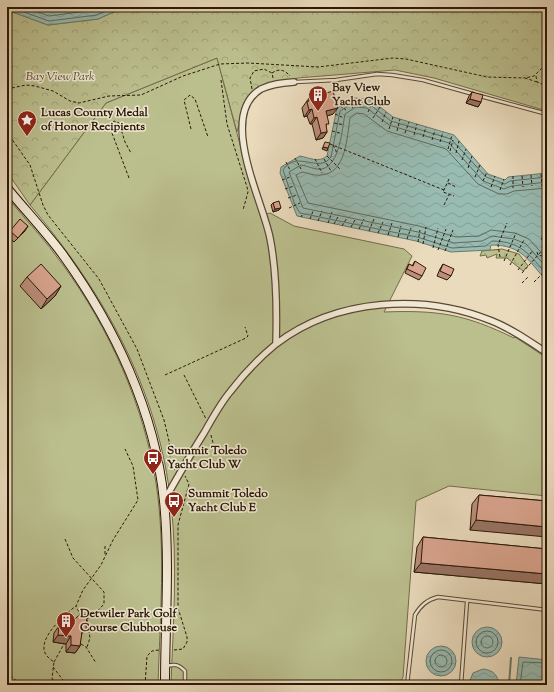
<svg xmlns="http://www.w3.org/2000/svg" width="554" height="692" font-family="'Sorts Mill Goudy',serif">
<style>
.grass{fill:#bbbf8e;stroke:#726c4a}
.wetland{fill:url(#wetland-marsh);stroke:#726c4a}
.park{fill:url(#park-crowns);stroke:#726c4a}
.water{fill:url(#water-waves);stroke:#6c7a6d}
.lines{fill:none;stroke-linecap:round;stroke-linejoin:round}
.shore{stroke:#606a5c;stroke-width:1}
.stream{stroke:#6c7a6d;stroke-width:2}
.service-casing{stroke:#594934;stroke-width:4.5}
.minor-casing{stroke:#594934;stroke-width:8}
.secondary-casing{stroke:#291806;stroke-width:10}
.path{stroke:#291806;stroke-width:1;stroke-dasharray:3 2;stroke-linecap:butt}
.service{stroke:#f1e8d4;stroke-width:2.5}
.minor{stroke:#f1e8d4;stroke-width:5.5}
.secondary{stroke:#f1e8d4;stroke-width:8}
.wall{fill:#bb8d7a;stroke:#291806}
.shaded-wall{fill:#987363;stroke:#291806}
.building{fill:#d9a48e;stroke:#291806}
.labels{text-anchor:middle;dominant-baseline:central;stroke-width:3;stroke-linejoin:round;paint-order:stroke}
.park-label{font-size:12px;font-style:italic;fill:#554a2f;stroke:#f1e8d4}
.poi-label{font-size:12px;font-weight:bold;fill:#291806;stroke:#f1e8d4;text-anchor:start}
</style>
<defs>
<pattern id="wetland-marsh" width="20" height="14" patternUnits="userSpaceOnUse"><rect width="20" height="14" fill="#bbbf8e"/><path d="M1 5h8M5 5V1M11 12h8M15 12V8" fill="none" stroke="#a1a379"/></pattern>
<pattern id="park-crowns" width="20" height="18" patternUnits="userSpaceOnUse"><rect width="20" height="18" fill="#bbbf8e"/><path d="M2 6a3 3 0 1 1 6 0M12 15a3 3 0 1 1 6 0" fill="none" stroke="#a1a379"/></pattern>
<pattern id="water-waves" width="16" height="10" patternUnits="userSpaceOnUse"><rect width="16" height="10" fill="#98bbb2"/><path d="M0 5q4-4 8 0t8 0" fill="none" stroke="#83a098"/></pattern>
</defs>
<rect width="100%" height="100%" fill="#eadbbd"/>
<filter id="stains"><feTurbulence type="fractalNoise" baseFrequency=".005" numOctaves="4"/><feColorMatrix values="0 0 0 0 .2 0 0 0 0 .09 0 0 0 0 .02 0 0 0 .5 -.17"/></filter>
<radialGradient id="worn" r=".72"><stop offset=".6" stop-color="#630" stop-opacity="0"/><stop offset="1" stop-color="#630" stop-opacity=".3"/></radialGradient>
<path class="grass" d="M 217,58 L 242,152 L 262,215 L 270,213 L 294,226 L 404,249 L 412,256 L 384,312 C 438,310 465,314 514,338 L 515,337 L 547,358 L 547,496 L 449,486 L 416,501 L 403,677 L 399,685 L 171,685 C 173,625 178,563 171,504 C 159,390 103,291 30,205 L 106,103 Z
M 7,197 C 26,220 46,241 63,265 C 109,328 144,405 156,483 C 166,549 160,618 158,685 L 7,685 Z"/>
<path class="wetland" d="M 502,249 L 519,254 L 528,266 L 523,271 L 507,258 L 496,258 L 497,254 L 487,258 L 486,255 L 480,256 L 482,251 Z"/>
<path class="park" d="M 125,7 L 547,7 L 547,111 L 434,78 L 395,70 L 298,78 L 261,87 L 250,94 L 243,109 L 237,132 L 217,58 L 106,103 L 30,205 L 7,172 L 7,10 L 48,25 L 98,19 Z"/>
<path class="water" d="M 7,7 L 125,7 L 98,19 L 48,25 L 7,10 Z
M 354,98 L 370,99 L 393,117 L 454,135 L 488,174 L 505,180 L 508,177 L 547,173 L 547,281 C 528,261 523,245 491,245 L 490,250 L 451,252 L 416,241 L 297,216 L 280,173 L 281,167 L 300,156 C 310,158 319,163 327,156 L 337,108 Z
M472 642a15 15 0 1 1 30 0a15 15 0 1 1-30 0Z
M426 661a15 15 0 1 1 30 0a15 15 0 1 1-30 0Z
M 519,657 L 547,660 L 547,685 L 516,685 Z
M 483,669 C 493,670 498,675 499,685 L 468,685 L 473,673 Z"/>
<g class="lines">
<path class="shore" d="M 10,7 L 49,21 L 97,15 L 115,7
M 24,7 L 49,16 L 95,10 L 103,7
M 547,177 L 510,181 L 505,184 L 486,177 L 451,139 L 391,121 L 368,103 L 355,102 L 340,111 L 331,157 C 319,174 296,149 283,170 L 295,205 L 300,213 L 417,237 L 452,248 L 486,246 L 492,241 C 521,241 530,255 547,275
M 547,182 L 512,186 L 504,189 L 483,181 L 449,143 L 389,125 L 367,108 L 356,107 L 345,114 C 342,129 340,165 322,169 C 315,170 308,166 301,165 L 289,172 L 303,208 L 418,232 L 454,243 L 482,241 L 492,236 L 514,239 L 526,244 L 547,268
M 547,188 L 514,191 L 507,194 L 499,194 L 478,184 L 446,149 L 387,131 L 364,114 L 357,113 L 350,118 C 347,137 346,174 321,175 C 314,176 308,173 302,172 L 296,175 L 308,203 L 419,226 L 456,237 L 479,236 L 491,230 L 515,233 L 529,239 L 547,259
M476 642a11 11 0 1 1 22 0a11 11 0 1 1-22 0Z
M481 642a6 6 0 1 1 12 0a6 6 0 1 1-12 0Z
M430 661a11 11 0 1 1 22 0a11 11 0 1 1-22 0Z
M435 661a6 6 0 1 1 12 0a6 6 0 1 1-12 0Z
M 520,685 L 523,662 L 547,663"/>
<path class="stream" d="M 509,685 L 511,658"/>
<defs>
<path id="service" d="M 295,82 L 336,80 L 377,74 L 392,75 L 423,80 L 473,94
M 480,96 L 547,114
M 166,666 C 175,664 178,664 185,671 L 185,685
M 407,685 L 415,615 C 421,605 427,600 438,597 L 547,610
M 461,685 L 467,602"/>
<path id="minor" d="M 276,344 C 277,309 277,273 270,238 C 263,201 217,115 261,89 C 271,84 282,83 294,82
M 164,501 C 177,478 190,455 204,433 C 212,419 220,404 230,392 C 243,375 259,358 276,344 C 336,298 424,293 492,321 C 512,329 529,341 547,353"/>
<path id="secondary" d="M 7,188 C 25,210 46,232 63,255 C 115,327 155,412 164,501 C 170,562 165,624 165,685"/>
</defs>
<use href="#service" class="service-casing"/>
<use href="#minor" class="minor-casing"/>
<use href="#secondary" class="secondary-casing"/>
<path class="path" d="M 536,76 L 537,82 L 547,86
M 273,78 L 272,73 C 279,68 285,70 290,76
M 221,80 L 227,124 L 247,187 L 248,192 L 243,210
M 537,82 L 525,78 L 534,76 L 547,63
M 7,89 L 26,85 L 35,86 L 53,91 L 70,101 L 79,103 L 109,96 L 141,95 L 183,76 L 220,64 L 248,63 L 318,67 L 393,58 L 406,59 L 487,77 L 525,78
M 252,89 L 250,78 L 254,71 L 264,69 L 272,73
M 349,101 L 353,108
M 340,106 L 346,110
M 360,107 L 362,98
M 368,112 L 373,101
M 335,114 L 344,118
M 373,118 L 380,107
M 382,122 L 386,112
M 334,123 L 344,125
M 191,129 L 184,100 L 190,95 L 195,99 L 208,137
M 389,129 L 393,117
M 332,131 L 340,133
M 397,131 L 400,119
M 7,132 L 30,165 L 43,205 L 48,215 L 99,279 L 137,349 L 164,420 L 169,441 L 171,465 L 175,470
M 405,133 L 409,122
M 414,135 L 417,124
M 423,137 L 426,127
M 432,140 L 435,130
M 440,142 L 443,132
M 330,144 L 444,190
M 333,145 L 337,153
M 448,149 L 452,135
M 450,151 L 453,140
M 456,153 L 459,141
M 327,156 L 340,169
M 295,158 L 301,169
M 315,159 L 322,173
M 324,159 L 331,171
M 462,160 L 466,149
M 286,162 L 290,170
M 468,168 L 472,156
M 541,174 L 542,186
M 531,175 L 532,186
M 513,176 L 513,188
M 522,176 L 523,187
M 475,177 L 480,165
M 129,178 L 112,133 L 111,124 L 114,121 L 119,123 L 125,142 L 131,153
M 449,179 L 443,192 L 454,196
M 282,180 L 290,177
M 483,181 L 487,172
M 448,183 L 456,187
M 491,187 L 495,176
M 285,189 L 294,186
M 500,190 L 504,179
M 288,198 L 297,195
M 444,205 L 449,195
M 289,208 L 300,203
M 301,217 L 302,215
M 310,219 L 313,211
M 318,221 L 322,211
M 328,223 L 332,212
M 334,224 L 339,215
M 342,226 L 347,218
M 351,227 L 355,220
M 359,229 L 364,219
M 369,231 L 374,219
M 378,233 L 383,222
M 388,235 L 392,223
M 398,237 L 401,226
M 541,238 L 547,248
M 407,239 L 411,228
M 418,242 L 420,230
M 423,244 L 426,227
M 433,248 L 438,228
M 438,250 L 446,229
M 445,251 L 453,230
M 537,252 L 538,255 L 547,257
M 500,257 L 498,245 L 507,223
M 504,261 L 516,233
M 510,265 L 524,240
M 518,270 L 533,250
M 522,273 L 547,245
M 534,282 L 547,269
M 522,283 L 528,277
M 165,375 L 246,338 L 248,336 L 245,327
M 184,375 L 206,419
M 211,435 L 213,443
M 65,539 L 73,558 L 104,592 L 104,604 L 92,617 L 86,619
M 105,546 L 105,555
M 81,616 L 76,606 L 83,590 L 101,565 L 113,540 L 138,500 L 133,466 L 125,449
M 81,644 L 86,647 L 96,663
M 87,647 L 90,638 L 87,619
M 174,650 L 183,649 L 187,642 L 187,637 L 178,608 L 178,525 L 189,484 L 185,476
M 54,662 L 64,644
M 53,667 L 66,684
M 7,672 L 21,685
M 55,685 L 52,678 L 54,662 C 51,660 47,657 45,653 C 38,638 65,614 76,606
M 145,685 L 147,656 L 152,651 L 159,650"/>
<use href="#service" class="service"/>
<use href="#minor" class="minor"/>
<use href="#secondary" class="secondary"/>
</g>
<path class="wall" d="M 472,92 L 481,102 L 478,107 L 466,103 L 469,96 Z
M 309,98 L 333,114 L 327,116 L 326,127 L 327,132 L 323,138 L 316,140 L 312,124 L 310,124 L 307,116 L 304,117 L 302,108 Z
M 273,203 L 281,208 L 279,210 L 273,212 L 271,205 Z
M 10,231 L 25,231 L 14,242 L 7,236 Z
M 415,261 L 422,276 L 419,280 L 405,273 L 407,268 L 409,264 L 412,266 Z
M 443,264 L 451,276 L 447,280 L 437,276 L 440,269 Z
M 27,277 L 61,286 L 55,296 L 41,309 L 20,286 Z
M 479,495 L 547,501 L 470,530 L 472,504 Z
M 423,537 L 547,549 L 547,584 L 414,572 L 417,547 Z
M 59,626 L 86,629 L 81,635 L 80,646 L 75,653 L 66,652 L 66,644 L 53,642 L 54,633 Z"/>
<path class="shaded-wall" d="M 470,99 L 481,102 L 478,107 L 466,103 Z
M 338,108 L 333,114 L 321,118 L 326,111 Z
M 312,109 L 307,116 L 304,117 L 309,110 Z
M 317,117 L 312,124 L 310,124 L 314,118 Z
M 327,132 L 323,138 L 316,140 L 321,133 Z
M 323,147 L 328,148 L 327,151 L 322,149 Z
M 281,208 L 279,210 L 273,212 L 275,209 Z
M 28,226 L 25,231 L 14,242 L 18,238 Z
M 61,286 L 55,296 L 41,309 L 47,299 Z
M 476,520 L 547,527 L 547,537 L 470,530 Z
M 421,563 L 547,574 L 547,584 L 414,572 Z
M 58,635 L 71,636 L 66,644 L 53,642 Z
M 71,645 L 80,646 L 75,653 L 66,652 Z"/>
<path class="building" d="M 333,91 L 338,108 L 326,111 L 329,124 L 326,124 L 327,132 L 321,133 L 317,117 L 314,118 L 312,109 L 309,110 L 307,102 L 309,101 L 309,98 Z
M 472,92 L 483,95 L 481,102 L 470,99 Z
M 325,142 L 330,143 L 328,148 L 323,147 Z
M 279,201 L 281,208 L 275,209 L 273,203 Z
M 20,219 L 28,226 L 18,238 L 10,231 Z
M 415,261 L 426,268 L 422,276 L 407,269 L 409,264 L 413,266 Z
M 41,264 L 61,286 L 47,299 L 27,277 Z
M 443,264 L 454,269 L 451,276 L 440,271 Z
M 479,495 L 547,501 L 547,527 L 476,520 Z
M 423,537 L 547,549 L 547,574 L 421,563 Z
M 81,614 L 87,615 L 86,629 L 82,632 L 80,646 L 71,645 L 71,636 L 58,635 L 59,626 L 66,626 Z"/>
<defs>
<symbol id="building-pin" viewBox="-11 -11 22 30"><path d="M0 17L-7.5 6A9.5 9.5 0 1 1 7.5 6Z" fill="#8f2418" stroke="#f1e8d4"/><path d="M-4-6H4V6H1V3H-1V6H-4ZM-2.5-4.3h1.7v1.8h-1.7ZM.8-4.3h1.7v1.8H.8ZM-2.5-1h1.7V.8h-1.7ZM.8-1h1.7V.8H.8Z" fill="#fff"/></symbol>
<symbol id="sight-pin" viewBox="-11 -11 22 30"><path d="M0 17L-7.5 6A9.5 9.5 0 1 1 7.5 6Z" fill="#8f2418" stroke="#f1e8d4"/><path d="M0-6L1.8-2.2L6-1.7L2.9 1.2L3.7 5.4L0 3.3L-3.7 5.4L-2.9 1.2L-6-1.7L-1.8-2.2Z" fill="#fff"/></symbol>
<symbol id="bus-pin" viewBox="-11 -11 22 30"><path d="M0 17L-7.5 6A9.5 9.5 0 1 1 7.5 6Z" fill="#8f2418" stroke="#f1e8d4"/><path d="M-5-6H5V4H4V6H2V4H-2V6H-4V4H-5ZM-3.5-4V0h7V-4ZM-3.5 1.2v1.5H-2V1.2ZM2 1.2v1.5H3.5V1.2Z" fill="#fff"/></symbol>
</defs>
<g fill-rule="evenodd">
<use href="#building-pin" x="307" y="84" width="22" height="30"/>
<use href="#sight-pin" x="16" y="109" width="22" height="30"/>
<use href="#bus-pin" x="142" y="447" width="22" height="30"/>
<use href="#bus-pin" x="163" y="490" width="22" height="30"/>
<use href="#building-pin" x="55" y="610" width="22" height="30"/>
</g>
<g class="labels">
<g class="park-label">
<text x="60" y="77">Bay View Park</text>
</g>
<g class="poi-label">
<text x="332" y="88">Bay View<tspan x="332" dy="14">Yacht Club</tspan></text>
<text x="41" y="113">Lucas County Medal<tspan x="41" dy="14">of Honor Recipients</tspan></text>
<text x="167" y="451">Summit Toledo<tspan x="167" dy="14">Yacht Club W</tspan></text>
<text x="188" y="494">Summit Toledo<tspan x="188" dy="14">Yacht Club E</tspan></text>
<text x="80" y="614">Detwiler Park Golf<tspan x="80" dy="14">Course Clubhouse</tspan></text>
</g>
</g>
<rect width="554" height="692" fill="none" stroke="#eadbbd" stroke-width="24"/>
<rect x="8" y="8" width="538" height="676" fill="none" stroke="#291806" stroke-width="2"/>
<rect x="12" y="12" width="530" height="668" fill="none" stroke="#291806"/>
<rect width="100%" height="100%" filter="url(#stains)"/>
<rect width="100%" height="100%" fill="url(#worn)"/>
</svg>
